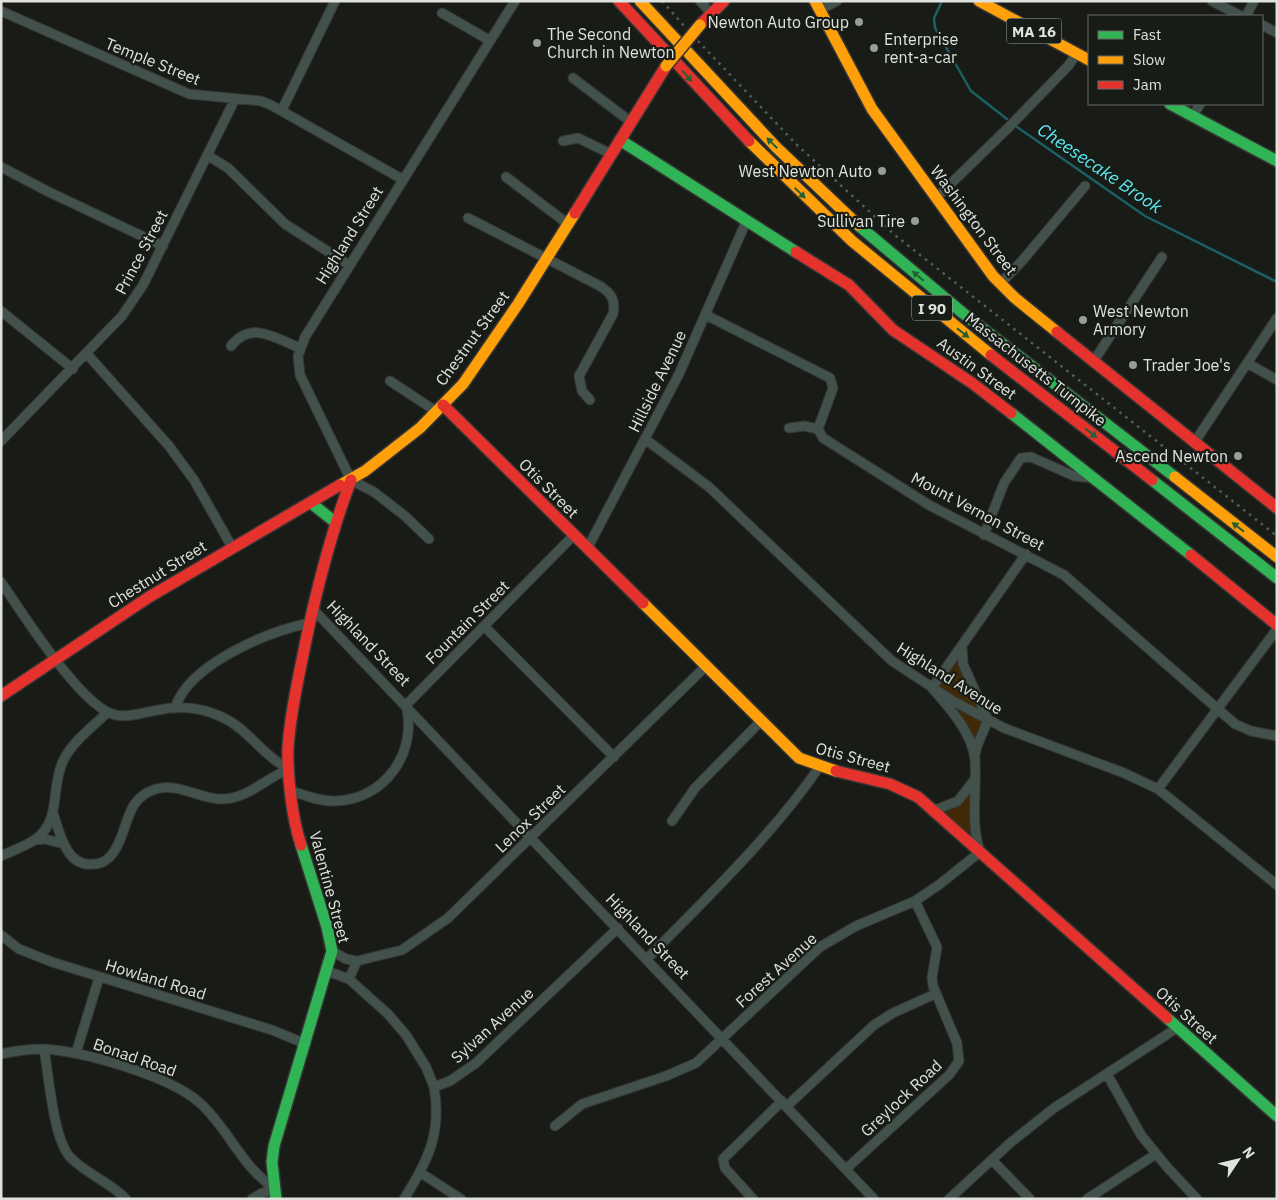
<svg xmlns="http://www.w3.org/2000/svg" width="1278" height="1200" font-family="'IBM Plex Sans',sans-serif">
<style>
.green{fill:#412906}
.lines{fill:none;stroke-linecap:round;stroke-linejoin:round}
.stream{stroke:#1a6064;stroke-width:2.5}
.street-casing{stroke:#353634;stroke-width:11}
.fast-casing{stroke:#353634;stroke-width:14}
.slow-casing{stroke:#353634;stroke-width:14}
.jam-casing{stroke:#353634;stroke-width:14}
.street{stroke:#42514b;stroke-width:9}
.fast{stroke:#30b455;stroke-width:11}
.slow{stroke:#ff9f0a;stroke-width:11}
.jam{stroke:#e5322d;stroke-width:11}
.rail{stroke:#535e59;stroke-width:2.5;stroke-dasharray:2.5 5;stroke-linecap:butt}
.slow-bridge-casing{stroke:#353634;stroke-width:14;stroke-linecap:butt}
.slow-bridge{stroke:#ff9f0a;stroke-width:11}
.oneway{fill:#236032}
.poi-dot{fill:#9a9c98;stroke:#181c16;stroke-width:2}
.labels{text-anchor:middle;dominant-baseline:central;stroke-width:4.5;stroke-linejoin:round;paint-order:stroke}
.shield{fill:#181c16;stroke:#a3a7a1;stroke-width:1}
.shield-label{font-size:15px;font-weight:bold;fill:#dfe2dd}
.poi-label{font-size:16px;fill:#dfe2dd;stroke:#181c16;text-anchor:end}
.street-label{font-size:16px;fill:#dfe2dd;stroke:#181c16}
.water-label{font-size:18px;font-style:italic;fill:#5ce7f1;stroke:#181c16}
</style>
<rect width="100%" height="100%" fill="#191b17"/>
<path class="green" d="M 962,646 L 961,655 L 988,720 L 981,735 L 970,745 L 932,688 Z
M 975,779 L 976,840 L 935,810 L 947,806 Z"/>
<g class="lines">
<path class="stream" d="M 942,1 L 934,18 L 935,28 L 971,91 L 1007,119
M 1017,127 L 1145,216 L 1277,282"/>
<defs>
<path id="street" d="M 700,1 L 711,13
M 1212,1 L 1241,16
M 820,10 L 837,1
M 1,11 L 189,94 L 261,101 L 271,105 L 402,179
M 442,13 L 489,40
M 1246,16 L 1254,1
M 1262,25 L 1277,33
M 573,78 L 631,122
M 282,110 L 335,1
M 1193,116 L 1200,104
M 563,141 L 578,138 L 611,154
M 207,155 L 228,168 L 285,224 L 349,265
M 1,167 L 49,192 L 163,246
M 506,177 L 568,224
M 936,198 L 1009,127 L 1069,65 L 1077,53
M 468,218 L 600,286 C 611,293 616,300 613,314 L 579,376 L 582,391 L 590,400
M 1000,284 L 1022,261 L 1085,186
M 1,311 L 73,369
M 706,315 L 830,378 L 833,388 L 818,429 L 823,438 L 929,505 L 1064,575 L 1235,724 L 1251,731 L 1277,736
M 231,346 C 252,320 275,338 300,348
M 87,354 L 169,446 L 194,480 L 232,547
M 1093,362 L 1162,257
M 1247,363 L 1277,380
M 390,381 L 437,412
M 789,428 L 804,426 L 818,429
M 645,439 L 709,487 L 892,661 L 953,701 L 1004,728 L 1124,773 L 1158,789 L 1277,885
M 1,441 L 122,316 L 143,285 L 235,99
M 1194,443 L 1277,318
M 984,535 L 1004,483 L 1021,458 L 1031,457 L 1074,476 L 1093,478
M 429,539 L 405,516 L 374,492 L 351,480 L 300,375 L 298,356 L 305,337 L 515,1
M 587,549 L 679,374 L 746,222
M 1,582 C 21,611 83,710 116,715 C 130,718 145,712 158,710 C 177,706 199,707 217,715 C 247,726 261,755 289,769
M 312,608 L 874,1199
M 484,626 L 614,757
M 962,646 L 963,664 L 988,720 L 977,746 L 975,755
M 175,708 C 189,664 267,632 309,623
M 1158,789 L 1277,629
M 291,791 C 304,795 321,802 335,801 C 385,800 418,752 406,705 L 574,535
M 935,810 L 958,801 L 975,779
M 53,813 C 60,833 66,868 94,864 C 102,864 109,859 113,853 C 130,830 123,799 156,789 C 178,782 201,800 223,799 C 249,798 266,778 289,769
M 672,821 L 695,788 L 761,721
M 35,840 L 45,839 L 64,844
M 1,856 C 12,851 26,846 36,839 C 62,819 50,789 63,761 C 73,741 92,727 108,712
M 1,935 L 19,949 L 52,962 L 272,1030 L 306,1044
M 332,951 L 346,959 L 357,961
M 647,959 C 707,897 771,837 820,766
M 327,971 L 349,979 L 388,1014 L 406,1035 L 426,1067 L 434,1087 L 450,1081 L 476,1063 L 618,928
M 349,979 L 357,961 L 402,950 L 448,918 L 705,667
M 44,1049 C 49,1076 53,1138 70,1157 C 86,1174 110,1182 126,1199
M 76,1053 L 99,978
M 1,1054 C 15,1051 28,1049 43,1049 C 83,1051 170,1076 200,1103 C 229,1129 240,1165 275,1189
M 1107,1074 L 1141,1135 L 1167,1167 L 1197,1199
M 787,1106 L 874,1025 L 893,1013 L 935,994
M 555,1126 L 582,1104 L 666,1076 L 696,1063 L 820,947 L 856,926 L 915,901 L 940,884 L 980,852 C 970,822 977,791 975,760 C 973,734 949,707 932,688 L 1026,554
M 992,1160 L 1030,1199
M 846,1169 L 949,1075 L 959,1061 L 957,1043 L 933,986 L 932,978 L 937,947 L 915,901
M 421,1173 L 461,1199
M 252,1199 L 262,1193 L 275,1189
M 404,1199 C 428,1161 442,1133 434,1087
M 753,1199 L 725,1168 L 723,1159 L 782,1101
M 949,1199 L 1010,1143 L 1054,1108 L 1177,1028
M 1087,1199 L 1156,1154"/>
<path id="fast" d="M 1170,104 L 1277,161
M 620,140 L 796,252
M 858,225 L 964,314 L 1175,477
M 1011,413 L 1191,555
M 1152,480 L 1277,578
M 311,503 L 335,522
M 1167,1018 L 1277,1116
M 276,1199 L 272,1162 L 274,1146 L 332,951 L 327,927 L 301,845"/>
<path id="slow" d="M 640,1 L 776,147 L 858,225
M 815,1 L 872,109 L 993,276 L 1015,298 L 1057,332
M 979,1 L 1089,60
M 749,141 L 852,241 L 991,355
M 1175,477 L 1277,557
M 340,485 L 365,471 L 420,428 L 463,384 L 518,304 L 575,213
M 643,603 L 799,758 L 836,771"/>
<path id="jam" d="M 619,1 L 749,141
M 700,25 L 724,1
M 575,213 L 666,66
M 796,252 L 849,285 L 893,330 L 972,383 L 1011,413
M 1057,332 L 1277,508
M 991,355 L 1152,480
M 443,405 L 643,603
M 1191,555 L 1277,625
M 1,696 L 149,597 L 340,485
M 836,771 L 890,784 L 918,797 L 1167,1018
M 301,845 C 292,818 287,775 288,747 C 290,717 296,689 302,660 C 314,599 329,538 351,480"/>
</defs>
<use href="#street" class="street-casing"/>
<use href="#fast" class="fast-casing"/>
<use href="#slow" class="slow-casing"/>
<use href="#jam" class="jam-casing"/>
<use href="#street" class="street"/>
<use href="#fast" class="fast"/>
<use href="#slow" class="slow"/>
<use href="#jam" class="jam"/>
<path class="rail" d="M 662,1 L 685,27
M 698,41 L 797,145 L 896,236 L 1277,536"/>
<defs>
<path id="slow-bridge" d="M 666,66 L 700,25"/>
</defs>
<use href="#slow-bridge" class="slow-bridge-casing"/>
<use href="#slow-bridge" class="slow-bridge"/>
</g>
<defs><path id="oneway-solid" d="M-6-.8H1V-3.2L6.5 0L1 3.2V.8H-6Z" transform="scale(1.25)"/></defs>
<g class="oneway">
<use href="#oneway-solid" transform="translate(687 76) rotate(48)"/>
<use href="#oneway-solid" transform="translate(772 143) rotate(-135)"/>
<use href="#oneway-solid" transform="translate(800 193) rotate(44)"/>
<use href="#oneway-solid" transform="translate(918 276) rotate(-140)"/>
<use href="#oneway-solid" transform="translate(963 333) rotate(38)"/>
<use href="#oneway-solid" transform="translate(1091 433) rotate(38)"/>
<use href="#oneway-solid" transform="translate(1238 527) rotate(-142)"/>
</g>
<g class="poi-dot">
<circle cx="859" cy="22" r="5"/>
<circle cx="537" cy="43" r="5"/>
<circle cx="874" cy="48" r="5"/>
<circle cx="882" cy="171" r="5"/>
<circle cx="915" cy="221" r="5"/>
<circle cx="1083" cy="320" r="5"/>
<circle cx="1133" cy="365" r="5"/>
<circle cx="1238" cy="456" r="5"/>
</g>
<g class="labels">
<g class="shield">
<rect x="1006.5" y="18.5" width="55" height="25" rx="4"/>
<rect x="912" y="295.5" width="40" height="25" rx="4"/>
</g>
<g class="shield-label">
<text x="1034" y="31">MA 16</text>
<text x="932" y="308">I 90</text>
</g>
<g class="poi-label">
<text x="849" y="22">Newton Auto Group</text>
<text x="547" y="34" text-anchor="start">The Second<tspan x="547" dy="18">Church in Newton</tspan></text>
<text x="884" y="39" text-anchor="start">Enterprise<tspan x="884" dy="18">rent-a-car</tspan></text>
<text x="872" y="171">West Newton Auto</text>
<text x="905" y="221">Sullivan Tire</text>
<text x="1093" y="311" text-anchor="start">West Newton<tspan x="1093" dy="18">Armory</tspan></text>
<text x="1143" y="365" text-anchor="start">Trader Joe's</text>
<text x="1228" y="456">Ascend Newton</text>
</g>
<g class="street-label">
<text transform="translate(153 61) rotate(22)">Temple Street</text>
<text transform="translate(974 220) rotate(53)">Washington Street</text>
<text transform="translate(349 235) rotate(-58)">Highland Street</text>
<text transform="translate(141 252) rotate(-62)">Prince Street</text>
<text transform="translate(472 338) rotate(-54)">Chestnut Street</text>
<text transform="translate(977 368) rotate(36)">Austin Street</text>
<text transform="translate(1036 369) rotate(38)">Massachusetts Turnpike</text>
<text transform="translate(657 381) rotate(-64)">Hillside Avenue</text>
<text transform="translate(549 488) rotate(45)">Otis Street</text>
<text transform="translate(978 511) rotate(28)">Mount Vernon Street</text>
<text transform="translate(157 574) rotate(-32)">Chestnut Street</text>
<text transform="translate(467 622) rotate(-45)">Fountain Street</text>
<text transform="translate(369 643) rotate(46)">Highland Street</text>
<text transform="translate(950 678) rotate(32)">Highland Avenue</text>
<text transform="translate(853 757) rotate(15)">Otis Street</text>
<text transform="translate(530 818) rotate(-44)">Lenox Street</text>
<text transform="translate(330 887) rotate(75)">Valentine Street</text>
<text transform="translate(648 936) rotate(46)">Highland Street</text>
<text transform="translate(776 970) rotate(-42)">Forest Avenue</text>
<text transform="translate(156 979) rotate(17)">Howland Road</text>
<text transform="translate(1187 1015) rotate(42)">Otis Street</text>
<text transform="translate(492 1025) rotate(-42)">Sylvan Avenue</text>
<text transform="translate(135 1057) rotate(19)">Bonad Road</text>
<text transform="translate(901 1098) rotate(-43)">Greylock Road</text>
</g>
<g class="water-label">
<text transform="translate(1100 168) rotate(34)">Cheesecake Brook</text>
</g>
</g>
<rect width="1278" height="1200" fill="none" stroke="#dfe2dd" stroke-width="5"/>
<rect x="1088" y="15" width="175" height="90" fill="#181c16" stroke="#686b66"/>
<rect x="1098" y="31" width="25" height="8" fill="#30b455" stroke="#686b66"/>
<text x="1133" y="40" font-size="15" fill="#dfe2dd">Fast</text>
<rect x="1098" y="56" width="25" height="8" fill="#ff9f0a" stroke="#686b66"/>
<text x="1133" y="65" font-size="15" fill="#dfe2dd">Slow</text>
<rect x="1098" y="81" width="25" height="8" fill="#e5322d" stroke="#686b66"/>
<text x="1133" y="90" font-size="15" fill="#dfe2dd">Jam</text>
<g transform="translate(1238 1160) rotate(55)" stroke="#181c16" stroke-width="4" paint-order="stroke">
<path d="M0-4L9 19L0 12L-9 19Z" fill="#dfe2dd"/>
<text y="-8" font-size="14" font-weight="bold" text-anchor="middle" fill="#dfe2dd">N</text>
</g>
</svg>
